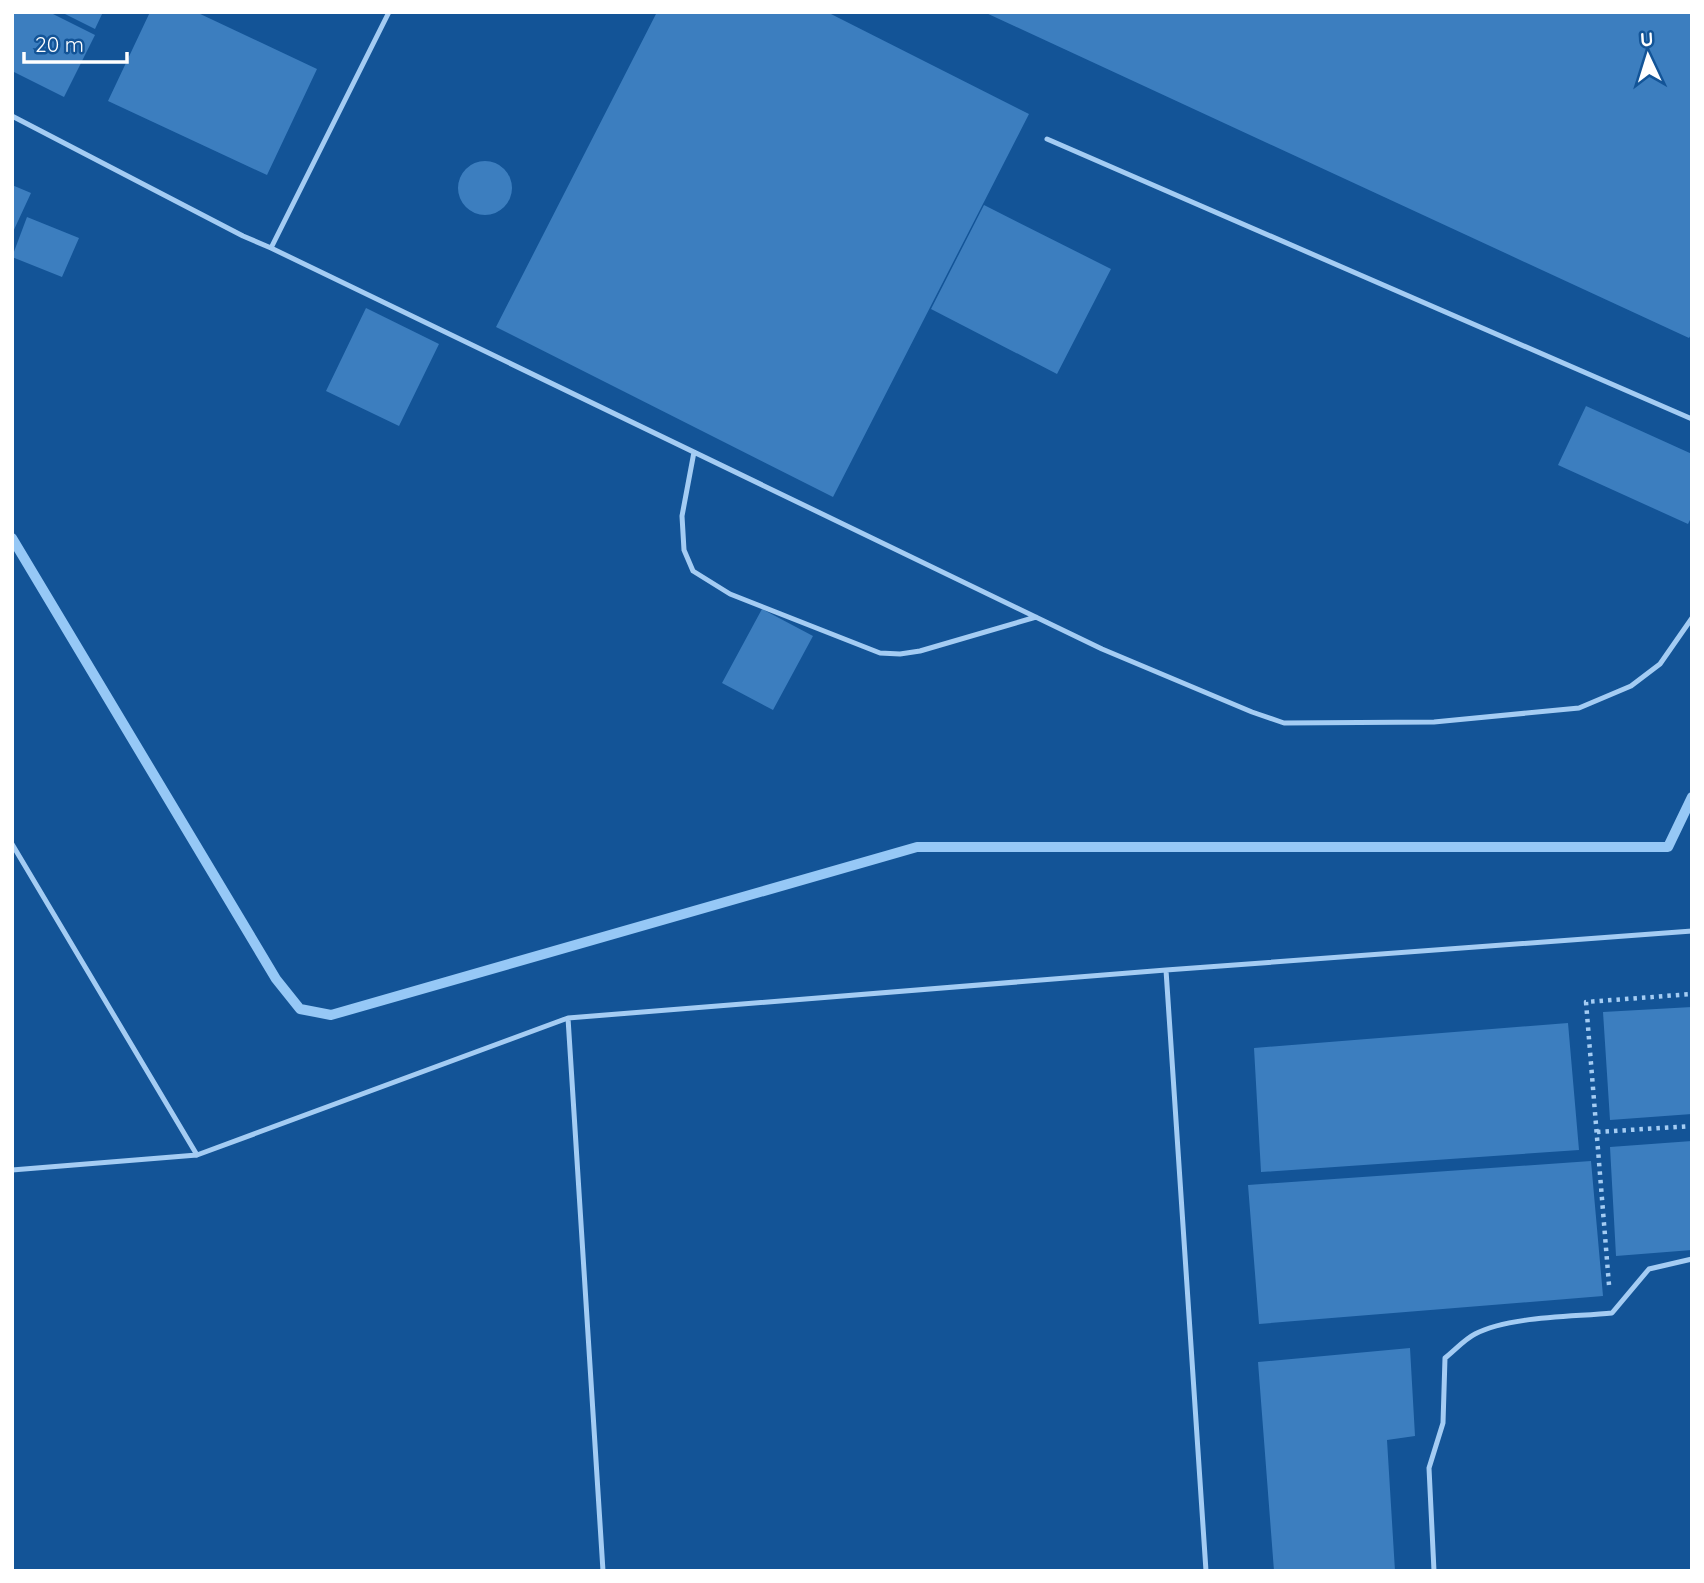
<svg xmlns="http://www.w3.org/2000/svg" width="1704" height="1583" font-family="Quicksand,sans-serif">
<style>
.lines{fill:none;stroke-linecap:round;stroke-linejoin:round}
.stream{stroke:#96c8f6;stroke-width:10}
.building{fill:#3c7ebf}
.path{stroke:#a4ccf3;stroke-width:4.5;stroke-dasharray:3.5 5;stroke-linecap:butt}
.lane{stroke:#a4ccf3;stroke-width:5}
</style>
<rect width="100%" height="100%" fill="#135497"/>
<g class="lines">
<path class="stream" d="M 12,538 L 276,979 L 300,1009 L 331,1015 L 917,847 L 1668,847 L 1692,797"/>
</g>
<path class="building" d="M 12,12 L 49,12 L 95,35 L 64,97 L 12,71 Z
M 61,12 L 103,12 L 95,29 Z
M 150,12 L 196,12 L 317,69 L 267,175 L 108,101 Z
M 657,12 L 827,12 L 1029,114 L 833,497 L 496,327 Z
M 984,12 L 1692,12 L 1692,333 L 1689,338 Z
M458 188a27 27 0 1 1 54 0a27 27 0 1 1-54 0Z
M 12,185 L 31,193 L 12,234 Z
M 984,205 L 1111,269 L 1057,374 L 931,309 Z
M 27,217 L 79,238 L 62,277 L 12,257 Z
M 366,308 L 439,344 L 399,426 L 326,391 Z
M 1586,406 L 1692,454 L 1692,516 L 1688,524 L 1558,465 Z
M 762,609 L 813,636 L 773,710 L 722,683 Z
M 1692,1007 L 1692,1114 L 1610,1120 L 1603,1012 Z
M 1568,1023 L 1579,1150 L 1261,1172 L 1254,1048 Z
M 1692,1141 L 1692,1250 L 1616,1256 L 1610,1147 Z
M 1591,1161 L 1603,1296 L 1259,1324 L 1248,1185 Z
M 1410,1348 L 1415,1436 L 1387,1440 L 1395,1571 L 1274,1571 L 1258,1362 Z"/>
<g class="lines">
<path class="path" d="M 1597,1132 L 1692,1126
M 1609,1285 L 1586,1002 L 1692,994"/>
<path class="lane" d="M 12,116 L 243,236 L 271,248 L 389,12
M 1047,139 L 1692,419
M 271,248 L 1102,649 L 1252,712 L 1284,723 L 1434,722 L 1579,708 L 1631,686 L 1660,664 L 1692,618
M 694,452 L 682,516 L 684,550 L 693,571 L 730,594 L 880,653 L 900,654 L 920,651 L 1036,617
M 12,844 L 197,1155
M 1166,970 L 1206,1571
M 568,1018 L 603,1571
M 12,1170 L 197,1155 L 568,1018 L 1166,970 L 1692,931
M 1434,1571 L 1429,1468 L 1443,1423 L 1445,1358 C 1455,1350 1465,1339 1475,1334 C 1510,1316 1573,1317 1612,1313 L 1649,1269 L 1692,1259"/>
</g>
<rect width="1704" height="1583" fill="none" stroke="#ffffff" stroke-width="28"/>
<g transform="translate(1648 56) rotate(356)" stroke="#135497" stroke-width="5" paint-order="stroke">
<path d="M0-5L12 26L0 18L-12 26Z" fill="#ffffff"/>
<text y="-10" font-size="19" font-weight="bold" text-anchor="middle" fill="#ffffff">U</text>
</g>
<path d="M24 52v10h103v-10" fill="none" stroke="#ffffff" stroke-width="3.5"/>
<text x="35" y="52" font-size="21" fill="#ffffff" stroke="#135497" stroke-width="5" paint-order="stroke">20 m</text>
</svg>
